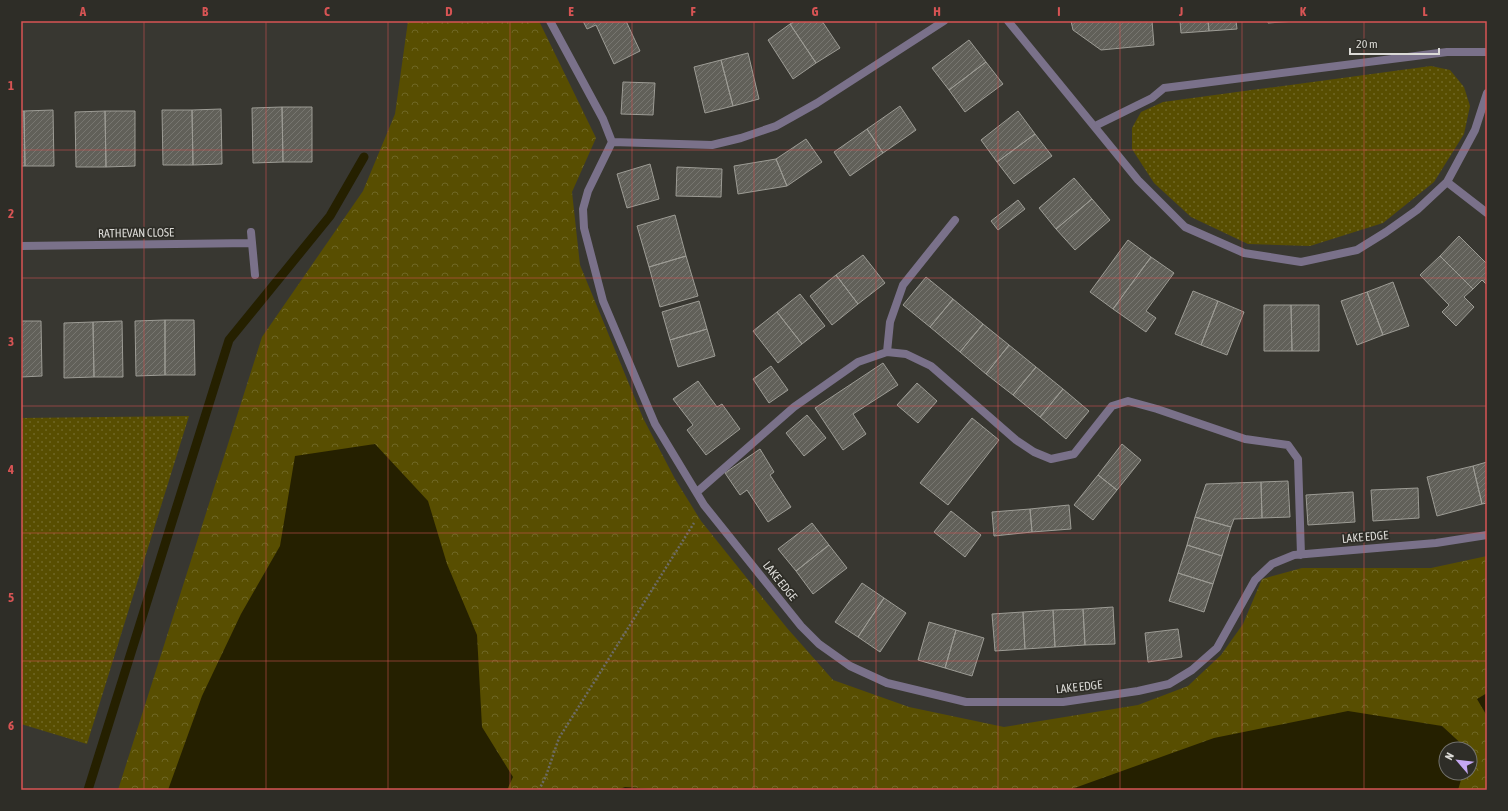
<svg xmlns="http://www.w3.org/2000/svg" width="1508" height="811" font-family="'Asap Condensed',sans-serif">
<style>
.grass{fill:url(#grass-dots)}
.forest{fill:url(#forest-crowns);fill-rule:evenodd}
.water{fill:#252000}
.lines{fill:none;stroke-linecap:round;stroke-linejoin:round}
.stream{stroke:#252000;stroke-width:9}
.building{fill:url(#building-hatch);stroke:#9d9c95}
.path{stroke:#6c6b65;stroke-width:2.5;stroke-dasharray:2 2;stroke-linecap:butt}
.minor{stroke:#7a718a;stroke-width:8}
.grid{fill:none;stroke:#d75454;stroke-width:1;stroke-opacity:0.55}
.labels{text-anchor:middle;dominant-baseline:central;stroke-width:3.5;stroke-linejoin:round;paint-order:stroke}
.street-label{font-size:12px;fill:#dbdad6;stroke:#2e2d27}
.neatline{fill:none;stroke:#d75454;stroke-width:1.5}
.grid-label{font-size:13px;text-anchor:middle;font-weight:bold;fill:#d75454}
</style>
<defs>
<pattern id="grass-dots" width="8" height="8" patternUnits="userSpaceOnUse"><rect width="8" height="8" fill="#584e01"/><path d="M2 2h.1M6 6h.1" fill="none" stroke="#6f6725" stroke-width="1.8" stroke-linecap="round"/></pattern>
<pattern id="forest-crowns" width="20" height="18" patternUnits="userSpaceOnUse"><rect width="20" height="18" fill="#584e01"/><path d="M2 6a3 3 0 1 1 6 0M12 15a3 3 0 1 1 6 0" fill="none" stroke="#6f6725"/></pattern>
<pattern id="building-hatch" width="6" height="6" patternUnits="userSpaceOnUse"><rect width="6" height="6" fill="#616059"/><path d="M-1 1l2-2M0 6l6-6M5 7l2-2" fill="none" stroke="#777670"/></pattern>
</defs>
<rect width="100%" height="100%" fill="#383731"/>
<path class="grass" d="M 1431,66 L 1450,70 L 1464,87 L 1470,106 L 1464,134 L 1434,182 L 1383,223 L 1310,246 L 1248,244 L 1191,217 L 1154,183 L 1132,149 L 1132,128 L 1141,112 L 1163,102 Z
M 189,416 L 87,744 L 21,724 L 21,418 Z"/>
<path class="forest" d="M 408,21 L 539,21 L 596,138 L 572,192 L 580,265 L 643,418 L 675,479 L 701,521 L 787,628 L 833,680 L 909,707 L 1004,727 L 1138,705 L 1188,686 L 1221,655 L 1243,624 L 1262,579 L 1302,568 L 1431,568 L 1487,556 L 1487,790 L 118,790 L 262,337 L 363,191 L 395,114 ZM 1446,749 L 1470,749 L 1470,773 L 1446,773 Z"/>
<path class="water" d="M 375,444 L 428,501 L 447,564 L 477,635 L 482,727 L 513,777 L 507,790 L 168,790 L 202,696 L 241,614 L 280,546 L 295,456 Z
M 1487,693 L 1487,716 L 1477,699 Z
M 1348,711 L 1442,726 L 1467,749 L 1446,749 L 1446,773 L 1463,773 L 1458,790 L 1069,790 L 1214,738 Z
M 625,787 L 671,790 L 617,790 Z"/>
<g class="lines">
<path class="stream" d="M 88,790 L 229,340 L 330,216 L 364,157"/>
</g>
<path class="building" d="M 583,21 L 626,21 L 640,51 L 614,64 L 596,25 L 587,29 Z
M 795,21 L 822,21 L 840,48 L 816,63 L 790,24 Z
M 1071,21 L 1152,21 L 1154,45 L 1101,50 L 1073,30 Z
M 1180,21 L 1208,21 L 1209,31 L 1181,33 Z
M 1208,21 L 1236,21 L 1237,29 L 1209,31 Z
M 1268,21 L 1296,21 L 1268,23 Z
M 790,24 L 816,63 L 793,79 L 768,40 Z
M 969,40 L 986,62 L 949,90 L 932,68 Z
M 748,53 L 759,99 L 733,106 L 721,60 Z
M 721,60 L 733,106 L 705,113 L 694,67 Z
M 986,62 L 1003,84 L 965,112 L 949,90 Z
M 623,82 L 655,83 L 653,115 L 621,114 Z
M 900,106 L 916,130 L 883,153 L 867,129 Z
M 282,107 L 283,162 L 253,163 L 252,108 Z
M 282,107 L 312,107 L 312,162 L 283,162 Z
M 221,109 L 222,164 L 193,165 L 192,110 Z
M 53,110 L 54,166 L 25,166 L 24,111 Z
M 162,110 L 192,110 L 193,165 L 163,165 Z
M 21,111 L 24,111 L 25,166 L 21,166 Z
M 105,111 L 106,167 L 76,167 L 75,112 Z
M 105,111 L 135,111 L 135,166 L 106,167 Z
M 1018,111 L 1035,134 L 997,162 L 981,140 Z
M 867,129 L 883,153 L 850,176 L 834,152 Z
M 1035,134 L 1052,156 L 1014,184 L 997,162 Z
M 806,139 L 822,162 L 787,186 L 776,159 Z
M 776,159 L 787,186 L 738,194 L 734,166 Z
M 650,164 L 659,199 L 627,208 L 617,174 Z
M 677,167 L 722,169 L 721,197 L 676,196 Z
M 1074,178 L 1092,199 L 1056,229 L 1039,208 Z
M 1092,199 L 1110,220 L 1075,250 L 1056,229 Z
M 1018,200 L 1025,209 L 998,230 L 991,221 Z
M 675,215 L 686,256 L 649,267 L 637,226 Z
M 1459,236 L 1486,263 L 1487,262 L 1487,285 L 1482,280 L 1473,289 L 1440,256 Z
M 1128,240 L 1151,257 L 1113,309 L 1090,292 Z
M 863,255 L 885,283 L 858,304 L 836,275 Z
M 686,256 L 698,296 L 660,307 L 649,267 Z
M 1440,256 L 1473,289 L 1464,297 L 1474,307 L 1456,326 L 1442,312 L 1449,305 L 1420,275 Z
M 1151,257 L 1174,273 L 1146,311 L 1156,318 L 1146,332 L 1113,309 Z
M 836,275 L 858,304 L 832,325 L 810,296 Z
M 926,277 L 953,299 L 930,327 L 903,305 Z
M 1393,282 L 1409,326 L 1383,335 L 1367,292 Z
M 1193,291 L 1218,301 L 1201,345 L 1175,334 Z
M 1367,292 L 1383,335 L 1357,345 L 1341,301 Z
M 800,294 L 825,326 L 802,344 L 777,312 Z
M 953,299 L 983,324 L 960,352 L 930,327 Z
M 699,301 L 707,329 L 670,340 L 662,312 Z
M 1218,301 L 1244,312 L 1227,355 L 1201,345 Z
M 1264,305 L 1291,305 L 1292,351 L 1264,351 Z
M 1291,305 L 1319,305 L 1319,351 L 1292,351 Z
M 777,312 L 802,344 L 778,363 L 753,331 Z
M 165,320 L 165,375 L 136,376 L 135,321 Z
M 165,320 L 194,320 L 195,375 L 165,375 Z
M 21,321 L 41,321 L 42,376 L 21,377 Z
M 122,321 L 123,377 L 94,377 L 93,322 Z
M 93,322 L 94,377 L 64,378 L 64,323 Z
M 983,324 L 1009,345 L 986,374 L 960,352 Z
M 707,329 L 715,356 L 678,367 L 670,340 Z
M 1009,345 L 1036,367 L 1013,395 L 986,374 Z
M 883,363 L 898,385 L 853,414 L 866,434 L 843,450 L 815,408 Z
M 771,366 L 788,390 L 769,403 L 753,379 Z
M 1036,367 L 1063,389 L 1040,417 L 1013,395 Z
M 698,381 L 717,407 L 722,404 L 740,429 L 706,455 L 687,430 L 693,425 L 673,399 Z
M 917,383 L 937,401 L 918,423 L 897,405 Z
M 1063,389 L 1089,411 L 1066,439 L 1040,417 Z
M 807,415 L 826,438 L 804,456 L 786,433 Z
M 972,418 L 999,440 L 948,505 L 920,483 Z
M 1122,444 L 1141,460 L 1117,490 L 1098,475 Z
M 760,449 L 774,472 L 770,475 L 791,507 L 768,522 L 747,490 L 740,495 L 725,473 Z
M 1487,462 L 1487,503 L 1482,504 L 1473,466 Z
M 1473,466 L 1482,504 L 1437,516 L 1427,477 Z
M 1098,475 L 1117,490 L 1093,520 L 1074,505 Z
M 1288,481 L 1290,517 L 1262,518 L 1261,482 Z
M 1261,482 L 1262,518 L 1234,519 L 1231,527 L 1195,517 L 1206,484 Z
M 1418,488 L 1419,518 L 1373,521 L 1371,490 Z
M 1353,492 L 1355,522 L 1308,525 L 1306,495 Z
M 1069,505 L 1071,529 L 1032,532 L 1030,509 Z
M 1030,509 L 1032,532 L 994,536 L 992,512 Z
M 951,511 L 981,535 L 965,557 L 934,532 Z
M 1195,517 L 1231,527 L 1222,556 L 1187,545 Z
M 812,523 L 829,545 L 796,571 L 778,549 Z
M 829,545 L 847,568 L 813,594 L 796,571 Z
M 1187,545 L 1222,556 L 1213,584 L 1178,573 Z
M 1178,573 L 1213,584 L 1204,612 L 1169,601 Z
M 862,583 L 884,598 L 858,637 L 835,622 Z
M 884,598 L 906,613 L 880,652 L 858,637 Z
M 1113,607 L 1115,644 L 1085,645 L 1083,609 Z
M 1083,609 L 1085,645 L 1055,647 L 1053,610 Z
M 1053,610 L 1055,647 L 1025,649 L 1023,612 Z
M 1023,612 L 1025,649 L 995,651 L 992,614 Z
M 929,622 L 956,630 L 945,668 L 918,660 Z
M 1178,629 L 1182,657 L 1148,662 L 1145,633 Z
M 956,630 L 984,638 L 972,676 L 945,668 Z"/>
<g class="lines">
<path class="path" d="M 539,790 L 546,776 L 559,738 L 694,523"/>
<path class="minor" d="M 550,21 L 603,119 L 612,142 L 588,191 L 583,209 L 584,228 L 603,301 L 655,424 L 704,505 L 801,626 L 819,644 L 850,666 L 887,683 L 966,702 L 1063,702 L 1138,691 L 1169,684 L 1192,670 L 1217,648 L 1255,580 L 1272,564 L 1294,555 L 1436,543 L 1487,535
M 1008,21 L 1138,180 L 1185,227 L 1244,253 L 1301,262 L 1357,250 L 1386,232 L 1417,210 L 1447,182 L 1475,130 L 1487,93
M 1095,126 L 1152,98 L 1164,88 L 1447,52 L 1487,52
M 612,142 L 712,145 L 741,138 L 776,126 L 817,103 L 944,21
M 1447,182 L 1487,213
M 251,232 L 255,275
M 21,246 L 252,243
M 887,352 L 890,322 L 903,285 L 955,220
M 697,492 L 794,407 L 858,362 L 887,352 L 906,354 L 931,366 L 1016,440 L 1034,452 L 1051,459 L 1074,454 L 1112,406 L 1128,401 L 1157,409 L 1245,439 L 1288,445 L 1298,459 L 1301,555"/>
</g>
<path class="grid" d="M 144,21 L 144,790M 266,21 L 266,790M 388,21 L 388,790M 510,21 L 510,790M 632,21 L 632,790M 754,21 L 754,790M 876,21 L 876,790M 998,21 L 998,790M 1120,21 L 1120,790M 1242,21 L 1242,790M 1364,21 L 1364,790M 21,150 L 1487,150M 21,278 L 1487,278M 21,406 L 1487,406M 21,533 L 1487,533M 21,661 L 1487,661"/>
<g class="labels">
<g class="street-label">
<text transform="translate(136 233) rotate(-1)">RATHEVAN CLOSE</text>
<text transform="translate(1365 537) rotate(-5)">LAKE EDGE</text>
<text transform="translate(780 581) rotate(51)">LAKE EDGE</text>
<text transform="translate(1079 687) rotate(-6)">LAKE EDGE</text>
</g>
</g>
<rect width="1508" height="811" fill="none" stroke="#2e2d27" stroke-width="44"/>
<g transform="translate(1458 761) rotate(298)"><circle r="19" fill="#2e2d27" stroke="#73726d"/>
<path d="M0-3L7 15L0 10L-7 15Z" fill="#c4a7f1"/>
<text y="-6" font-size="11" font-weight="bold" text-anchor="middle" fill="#dbdad6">N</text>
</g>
<path d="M1350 48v6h89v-6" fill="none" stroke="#dbdad6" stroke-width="2"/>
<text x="1356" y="48" font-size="12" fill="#dbdad6" stroke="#2e2d27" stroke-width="3" paint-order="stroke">20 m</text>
<rect x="22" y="22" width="1464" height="767" class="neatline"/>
<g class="grid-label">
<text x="83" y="16">A</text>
<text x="205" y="16">B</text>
<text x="327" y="16">C</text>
<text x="449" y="16">D</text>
<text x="571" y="16">E</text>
<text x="693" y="16">F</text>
<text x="815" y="16">G</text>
<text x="937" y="16">H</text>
<text x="1059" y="16">I</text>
<text x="1181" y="16">J</text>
<text x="1303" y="16">K</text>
<text x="1425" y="16">L</text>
<text x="11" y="90">1</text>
<text x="11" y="218">2</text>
<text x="11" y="346">3</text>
<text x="11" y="474">4</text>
<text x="11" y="602">5</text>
<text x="11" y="730">6</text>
</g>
</svg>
